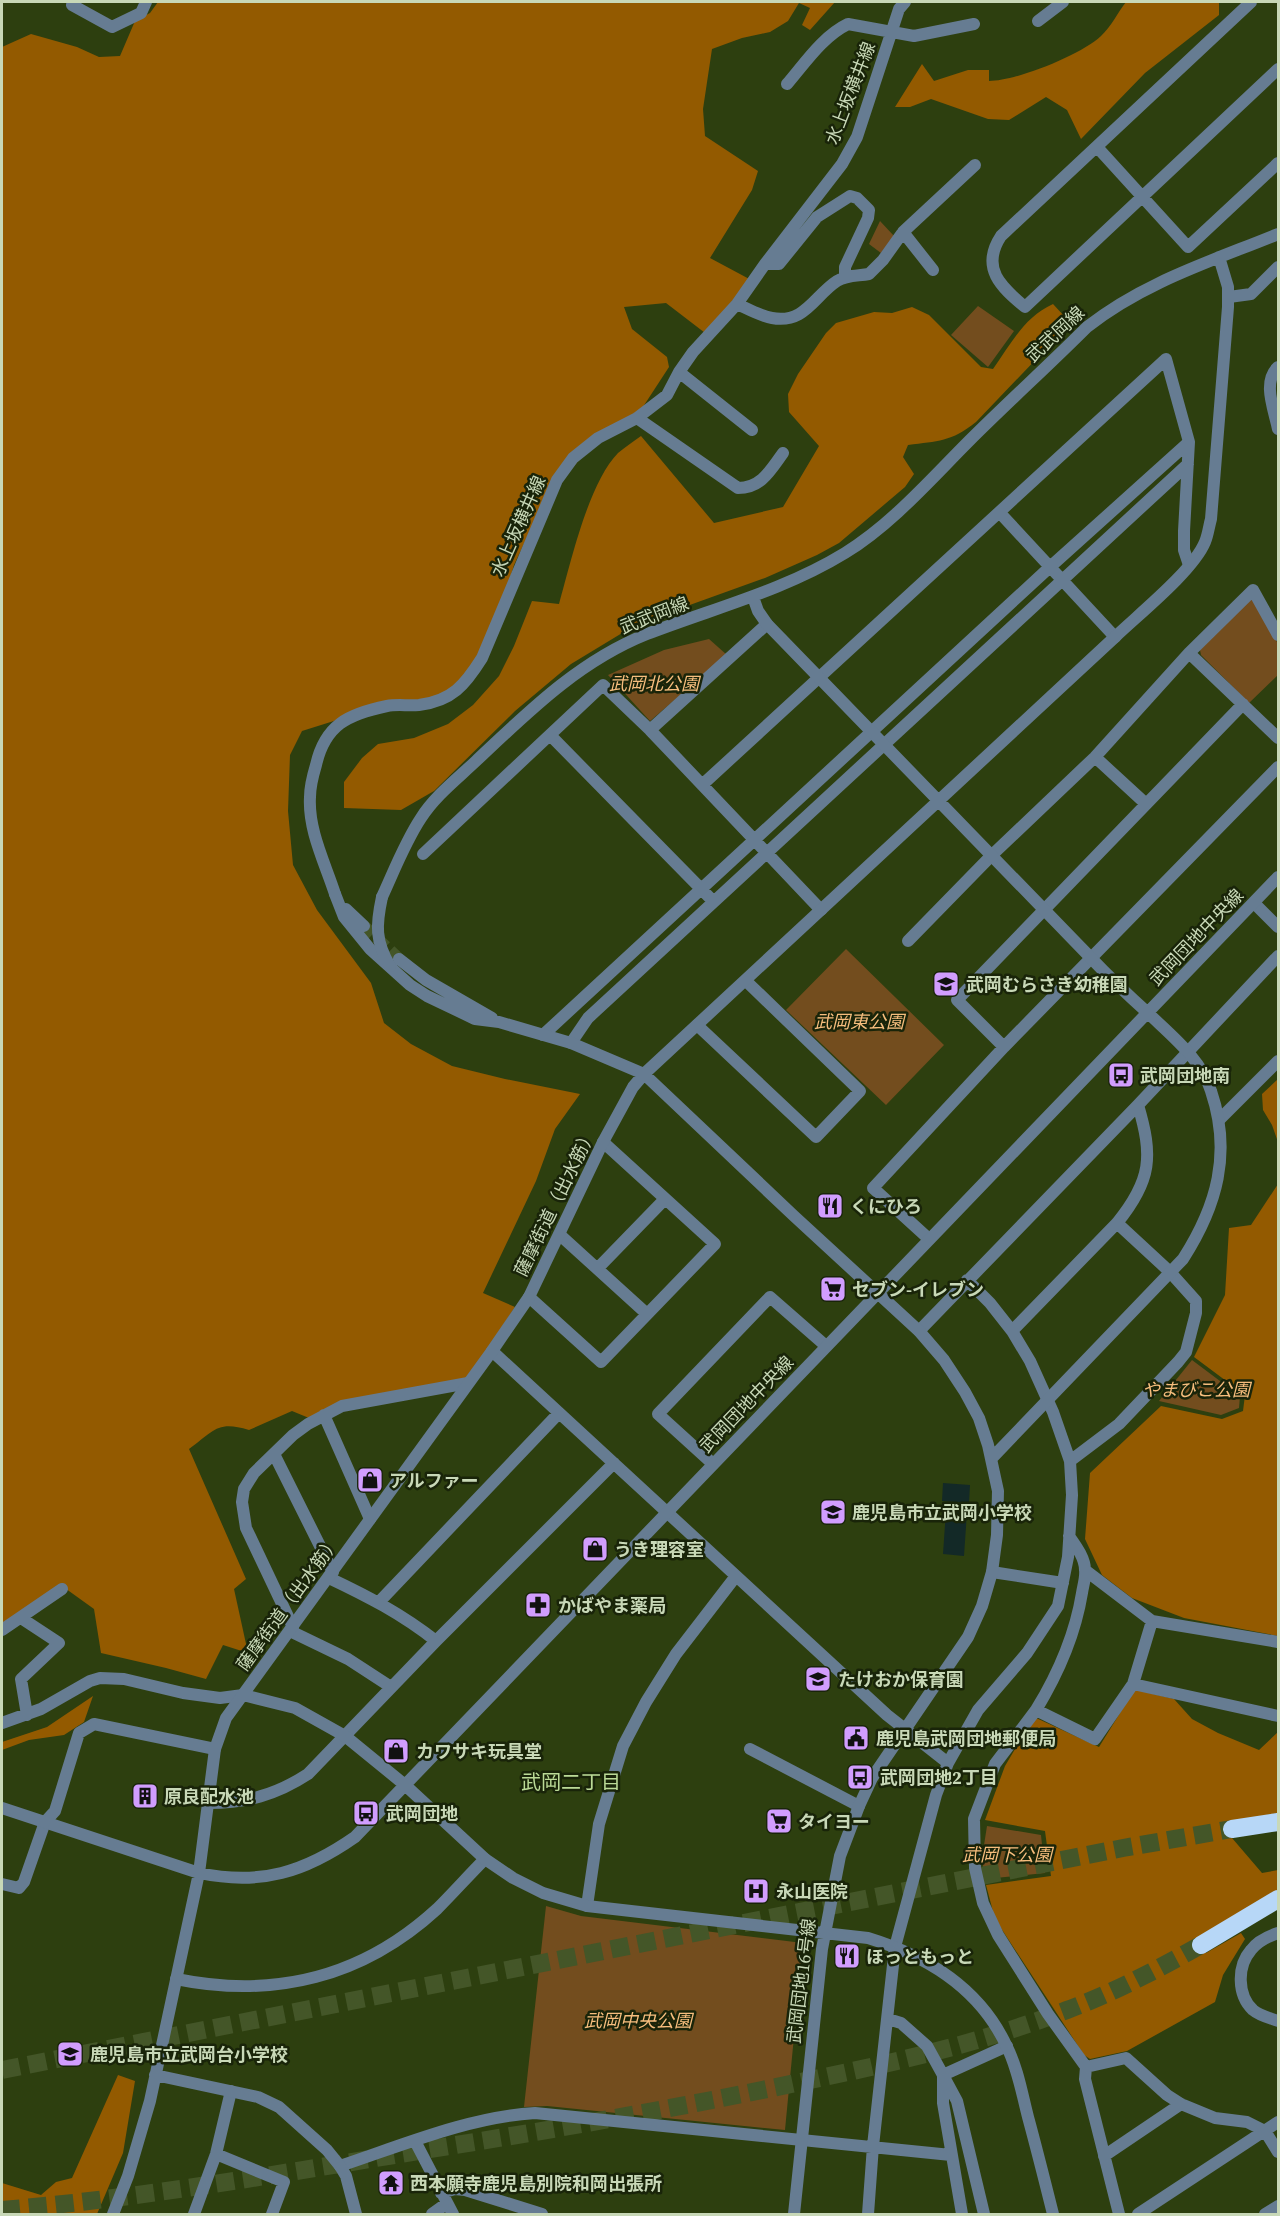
<svg xmlns="http://www.w3.org/2000/svg" width="1280" height="2216" font-family="'Source Serif 4','Noto Sans JP',serif">
<style>
.green{fill:#734d1e}
.forest{fill:#935a00}
.water{fill:#132927}
.lines{fill:none;stroke-linecap:round;stroke-linejoin:round}
.tertiary-tunnel{stroke:#445628;stroke-width:12;stroke-dasharray:12 6;stroke-linecap:butt}
.motorway-tunnel{stroke:#445628;stroke-width:18;stroke-dasharray:18 9;stroke-linecap:butt}
.minor{stroke:#667c92;stroke-width:12}
.tertiary{stroke:#667c92;stroke-width:12}
.motorway{stroke:#b7d7f7;stroke-width:18}
.tertiary-bridge{stroke:#667c92;stroke-width:12}
.labels{text-anchor:middle;dominant-baseline:central;stroke-width:5;stroke-linejoin:round;paint-order:stroke}
.street-label{font-size:18px;fill:#c8d8b7;stroke:#192409}
.park-label{font-size:18px;font-style:italic;fill:#f6bd7d;stroke:#192409}
.poi-label{font-size:18px;font-weight:bold;fill:#c8d8b7;stroke:#192409;text-anchor:start}
.neighbourhood-label{font-size:20px;fill:#bbda97;stroke:#192409}
</style>
<rect width="100%" height="100%" fill="#2d3f0f"/>
<path class="green" d="M 880,221 L 894,236 L 881,253 L 869,244 Z
M 978,306 L 1014,331 L 988,367 L 951,335 Z
M 1248,599 L 1256,601 L 1278,644 L 1278,675 L 1249,703 L 1201,655 L 1200,650 Z
M 709,639 L 727,655 L 650,721 L 608,675 L 664,650 Z
M 846,949 L 944,1045 L 886,1105 L 786,1010 Z
M 1192,1360 L 1240,1396 L 1239,1408 L 1221,1415 L 1159,1401 Z
M 987,1826 L 1041,1835 L 1045,1873 L 985,1879 L 982,1858 Z
M 546,1906 L 581,1916 L 803,1943 L 785,2130 L 547,2106 L 524,2107 Z"/>
<path class="forest" d="M 158,2 L 835,2 L 810,30 L 802,25 L 810,8 L 799,3 L 788,21 L 770,32 L 742,38 L 712,49 L 703,109 L 705,136 L 758,171 L 752,190 L 710,258 L 753,281 L 709,336 L 666,303 L 624,307 L 632,329 L 667,357 L 669,367 L 639,413 L 601,435 L 545,499 L 514,565 L 490,644 L 452,694 L 337,720 L 302,731 L 290,755 L 288,811 L 293,865 L 317,910 L 371,983 L 384,1023 L 411,1044 L 452,1066 L 505,1079 L 580,1094 L 555,1129 L 536,1181 L 483,1293 L 515,1307 L 467,1380 L 309,1418 L 292,1411 L 249,1430 C 217,1420 214,1431 189,1449 L 246,1579 L 234,1589 L 248,1653 L 223,1645 L 206,1679 L 166,1668 L 101,1653 L 94,1609 L 62,1586 L 2,1624 L 2,47 L 31,34 L 77,47 L 99,57 L 120,56 L 135,21 L 150,13 Z
M 1126,2 L 1219,2 L 1219,15 L 1145,73 L 1081,139 L 1067,110 L 1046,97 L 1009,120 L 988,119 L 931,99 L 910,107 L 895,107 L 922,64 L 934,81 L 968,70 L 989,70 L 989,81 C 1016,81 1081,55 1101,36 C 1111,27 1118,12 1126,2 Z
M 1053,304 L 1065,317 L 1064,330 L 976,422 C 951,442 938,441 908,445 L 903,457 L 914,474 L 905,487 L 839,543 L 817,555 L 765,578 L 637,624 L 571,664 L 515,711 L 434,791 L 401,810 L 344,808 L 344,782 L 362,758 L 378,744 L 414,738 L 448,724 L 473,705 L 499,676 L 514,646 L 532,601 L 559,604 C 571,562 588,484 618,453 C 625,447 633,442 641,436 L 714,523 L 783,507 L 819,446 L 789,412 L 788,394 L 798,374 L 826,333 L 836,323 L 874,312 L 892,313 L 912,307 L 929,315 L 981,367 L 993,369 C 1011,344 1024,317 1053,304 Z
M 1278,1079 L 1278,1142 L 1272,1125 L 1263,1110 L 1262,1094 Z
M 1278,1184 L 1278,1636 L 1184,1618 L 1132,1598 L 1102,1575 L 1085,1539 L 1090,1473 L 1161,1406 L 1222,1419 L 1243,1411 L 1245,1395 L 1194,1357 L 1225,1295 L 1229,1228 L 1251,1225 Z
M 1137,1690 L 1174,1699 L 1192,1719 L 1218,1733 L 1259,1750 L 1278,1732 L 1278,1813 L 1229,1822 L 1232,1838 L 1262,1873 L 1278,1870 L 1278,1891 L 1199,1939 L 1206,1953 L 1241,1933 L 1245,1939 L 1223,1975 L 1215,2002 L 1127,2051 L 1090,2059 L 1084,2055 L 995,1919 L 986,1885 L 1051,1876 L 1045,1831 L 985,1820 L 1005,1766 L 1034,1717 L 1099,1747 L 1133,1692 Z
M 93,1696 L 84,1722 L 64,1735 L 29,1740 L 2,1750 L 2,1742 L 47,1727 Z
M 118,2075 L 135,2081 L 123,2153 L 97,2214 L 2,2214 L 2,2183 L 41,2195 L 56,2182 L 72,2178 Z"/>
<path class="water" d="M 943,1483 L 970,1485 L 969,1503 L 942,1501 Z
M 946,1510 L 967,1512 L 964,1556 L 943,1554 Z"/>
<g class="lines">
<path class="tertiary-tunnel" d="M 364,926 L 399,959"/>
<path class="motorway-tunnel" d="M 2,2070 L 1123,1848 L 1232,1829
M 2,2210 C 154,2197 305,2169 456,2145 C 574,2126 693,2105 810,2080 C 897,2062 984,2042 1067,2010 C 1113,1993 1158,1969 1201,1945"/>
<path class="minor" d="M 74,2 L 72,5 L 112,27 L 141,13 L 146,2
M 1251,2 L 1001,236 C 980,268 1001,287 1025,307 L 1278,69
M 1038,21 L 1063,2
M 787,84 C 805,63 823,36 848,24 L 914,36 L 974,24
M 1097,147 L 1188,247 L 1278,163
M 903,232 L 933,270
M 765,264 L 779,264 L 817,217 L 850,196 L 857,198 L 869,210 L 868,218 L 845,267 L 845,277
M 1229,297 L 1251,294 L 1278,267
M 737,304 C 748,309 760,316 772,318 C 805,324 814,296 837,281 C 846,275 858,276 869,274 L 883,260 L 903,232 L 975,165
M 1278,367 C 1262,382 1274,409 1278,429
M 679,372 L 752,430
M 637,418 L 738,488 C 761,488 770,471 783,453
M 1000,513 L 1115,637
M 1189,653 L 1278,738
M 650,730 L 767,624
M 551,736 L 713,901
M 1095,757 L 1145,803
M 702,785 L 1166,359 L 1189,442 L 1184,531 L 1184,550 L 1189,565
M 423,854 L 603,685 L 650,730 L 821,910
M 335,894 C 325,863 308,830 310,797 C 310,787 313,775 316,765 C 325,725 348,714 387,706 C 397,704 408,706 419,705 C 452,701 465,685 482,658 L 557,480 L 573,458 L 598,438 L 637,418 L 667,395 L 679,372 L 693,352 L 737,304 L 765,264 L 842,164 L 857,137 L 899,9 L 905,2
M 1254,903 L 1278,927
M 908,941 L 992,855 L 1095,757 L 1189,653 L 1253,590 L 1278,635
M 697,1025 L 816,1137 L 860,1091 L 746,981
M 543,1035 L 1050,567 L 1189,442
M 571,1043 L 588,1018 L 1188,464
M 1004,1047 L 957,1000 L 1243,704
M 1219,1120 L 1278,1061
M 560,1235 L 647,1314
M 929,1239 L 873,1188 L 1004,1047 L 1278,767
M 598,1268 L 665,1199
M 529,1297 L 601,1362 L 715,1244 L 603,1142
M 919,1331 L 1138,1105 L 1278,956
M 1012,1331 L 1117,1223 C 1152,1180 1153,1156 1138,1105
M 492,1351 L 887,1715 L 948,1763
M 324,1415 L 370,1519
M 274,1454 L 333,1572
M 1070,1461 L 1119,1424 L 1178,1362 L 1186,1352 L 1196,1313 L 1196,1301 L 1170,1272 L 1117,1223
M 713,1464 L 658,1414 L 770,1297 L 826,1346
M 1069,1536 C 1076,1546 1085,1558 1085,1570 C 1086,1577 1083,1586 1082,1593 C 1075,1636 1058,1674 1036,1710 L 1095,1739 L 1133,1684 L 1152,1621
M 1085,1570 L 1152,1621 L 1278,1642
M 992,1572 L 1063,1583
M 329,1578 C 367,1596 402,1614 436,1641
M 380,1601 L 559,1413
M 21,1618 L 59,1643 L 21,1679 L 27,1715
M 293,1627 L 246,1528 L 242,1502 L 244,1489 L 254,1473 L 293,1435 L 308,1424 L 342,1406 L 468,1383
M 2,1630 L 62,1589
M 290,1631 L 348,1659 L 391,1687
M 1133,1684 L 1278,1716
M 1036,1710 L 995,1764 L 974,1819 L 975,1868 L 983,1903 L 998,1935 L 1048,2014 L 1086,2067
M 2,1723 L 41,1709 L 90,1681 L 100,1678 L 124,1679 L 183,1693 L 220,1698 L 243,1695
M 750,1749 L 859,1806
M 208,1803 C 246,1803 276,1795 308,1774 L 436,1641 L 614,1463
M 2,1884 L 19,1888 L 24,1882 L 45,1822 L 55,1811 L 79,1733 L 94,1724 L 215,1749
M 587,1906 L 599,1824 L 623,1746 L 646,1702 L 676,1654 L 736,1576
M 176,1979 C 274,1999 363,1977 437,1909 C 453,1893 469,1875 485,1859
M 888,2019 L 901,2023 L 927,2046 L 943,2075 L 943,2103 L 962,2214
M 415,2141 L 453,2214
M 216,2154 L 284,2182 L 272,2214
M 1104,2156 L 1181,2104
M 340,2166 C 403,2145 469,2117 535,2113 L 951,2155
M 441,2193 L 455,2189 L 465,2190 L 542,2214
M 194,2214 L 216,2154 L 231,2091
M 432,2214 L 446,2204
M 868,2214 L 873,2146 L 895,1947 L 936,1795 L 948,1763 L 978,1710 L 1027,1653 L 1058,1606 L 1068,1557 L 1072,1495 L 1070,1461 L 1053,1412 L 1030,1361 L 1012,1331 L 990,1303 L 967,1280
M 984,2214 L 957,2101 L 943,2075 L 1007,2046
M 1119,2214 L 1085,2079 L 1086,2067 L 1126,2058 L 1167,2095 L 1181,2104 L 1215,2118 L 1247,2122 L 1265,2131 L 1278,2152
M 1138,2214 L 1278,2122"/>
<path class="tertiary" d="M 753,597 L 758,611 L 767,624 C 875,735 983,846 1090,957 C 1109,977 1129,996 1149,1014 C 1173,1037 1201,1059 1211,1091 C 1232,1153 1217,1206 1183,1259 L 991,1459
M 335,894 L 344,917 L 370,949 L 410,985 L 427,996 L 475,1019 L 499,1022 L 571,1043 L 644,1074 L 794,1216 L 919,1331 L 944,1360 L 965,1392 L 979,1418 L 988,1445 L 998,1491 L 997,1535 L 992,1572 L 982,1606 L 968,1637 L 872,1778 L 859,1806 L 840,1856 L 822,1949 L 794,2214
M 382,897 C 394,871 405,842 421,818 C 435,796 457,779 476,761 C 528,712 579,661 647,634 C 714,608 783,591 845,553 C 892,524 930,480 969,441 C 1008,402 1048,366 1087,327 C 1144,282 1212,261 1278,234
M 346,909 L 364,926
M 399,959 L 426,980 L 492,1018
M 243,1695 L 295,1708 L 345,1736 L 405,1785 L 485,1859 L 513,1878 L 543,1893 L 587,1906 L 868,1938 C 927,1956 980,1988 1007,2047 C 1018,2069 1022,2094 1028,2117 C 1037,2150 1045,2182 1053,2214
M 2,1808 L 199,1873 C 261,1886 305,1872 355,1837 L 1278,877
M 1278,1933 C 1269,1936 1257,1942 1251,1950 C 1237,1966 1237,1995 1253,2010 C 1260,2016 1270,2018 1278,2021
M 155,2075 L 258,2097 L 279,2107 L 327,2150 L 340,2166 L 346,2176 L 356,2214
M 113,2214 L 128,2176 L 150,2101 L 199,1873 L 215,1749 L 226,1718 L 492,1351 L 529,1297 L 603,1142 L 633,1087 L 644,1074 L 1115,637 C 1139,614 1193,571 1205,542 C 1208,535 1209,526 1211,519 L 1228,307 L 1228,287 L 1219,257
M 1265,2214 L 1278,2206"/>
<path class="motorway" d="M 1232,1829 L 1278,1822
M 1201,1945 L 1278,1899"/>
<path class="tertiary-bridge" d="M 382,897 C 376,925 375,941 390,966"/>
</g>
<defs>
<symbol id="school-square" viewBox="-11 -11 22 22"><rect x="-9" y="-9" width="18" height="18" rx="4" fill="#d19dfe" stroke="#192409"/><path d="M0-5L7-2L0 1L-7-2ZM-4 1L0 2.5L4 1V4Q0 6-4 4Z" fill="#111"/></symbol>
<symbol id="bus-square" viewBox="-11 -11 22 22"><rect x="-9" y="-9" width="18" height="18" rx="4" fill="#d19dfe" stroke="#192409"/><path d="M-5-6H5V4H4V6H2V4H-2V6H-4V4H-5ZM-3.5-4V0h7V-4ZM-3.5 1.2v1.5H-2V1.2ZM2 1.2v1.5H3.5V1.2Z" fill="#111"/></symbol>
<symbol id="restaurant-square" viewBox="-11 -11 22 22"><rect x="-9" y="-9" width="18" height="18" rx="4" fill="#d19dfe" stroke="#192409"/><path d="M-5-6h1v4h1v-4h1v4h1v-4h1v5L-1.5 .5V6h-2V.5L-5-1ZM5-6V6H3V1.5H1.5Q1.5-4 5-6Z" fill="#111"/></symbol>
<symbol id="supermarket-square" viewBox="-11 -11 22 22"><rect x="-9" y="-9" width="18" height="18" rx="4" fill="#d19dfe" stroke="#192409"/><path d="M-6-5.5h2.5l.6 2H6L4.5 2H-2.5L-4.4-4H-6ZM-1.5 3.2a1.3 1.3 0 1 0 .1 0ZM3 3.2a1.3 1.3 0 1 0 .1 0Z" fill="#111"/></symbol>
<symbol id="shop-square" viewBox="-11 -11 22 22"><rect x="-9" y="-9" width="18" height="18" rx="4" fill="#d19dfe" stroke="#192409"/><path d="M-5-2.5h2.3a2.7 3.5 0 0 1 5.4 0H5L5.5 6h-11ZM-1.5-2.5h3a1.5 2.3 0 0 0-3 0Z" fill="#111"/></symbol>
<symbol id="pharmacy-square" viewBox="-11 -11 22 22"><rect x="-9" y="-9" width="18" height="18" rx="4" fill="#d19dfe" stroke="#192409"/><path d="M-2-6h4v4h4v4h-4v4h-4v-4h-4v-4h4Z" fill="#111"/></symbol>
<symbol id="civic-square" viewBox="-11 -11 22 22"><rect x="-9" y="-9" width="18" height="18" rx="4" fill="#d19dfe" stroke="#192409"/><path d="M-.6-6.5H3V-4.5H.6V-3L4-1V1h2V6H-6V1h2V-1L-.6-3ZM-1.2 2.5V6h2.4V2.5Z" fill="#111"/></symbol>
<symbol id="building-square" viewBox="-11 -11 22 22"><rect x="-9" y="-9" width="18" height="18" rx="4" fill="#d19dfe" stroke="#192409"/><path d="M-4-6H4V6H1V3H-1V6H-4ZM-2.5-4.3h1.7v1.8h-1.7ZM.8-4.3h1.7v1.8H.8ZM-2.5-1h1.7V.8h-1.7ZM.8-1h1.7V.8H.8Z" fill="#111"/></symbol>
<symbol id="hospital-square" viewBox="-11 -11 22 22"><rect x="-9" y="-9" width="18" height="18" rx="4" fill="#d19dfe" stroke="#192409"/><path d="M-5-5h3v3.5h4V-5h3V5h-3V1.5h-4V5h-3Z" fill="#111"/></symbol>
<symbol id="temple-square" viewBox="-11 -11 22 22"><rect x="-9" y="-9" width="18" height="18" rx="4" fill="#d19dfe" stroke="#192409"/><path d="M0-6L5-2H3V0L6.5 2.5H4V6H1.5V3h-3V6H-4V2.5H-6.5L-3 0V-2H-5Z" fill="#111"/></symbol>
</defs>
<g fill-rule="evenodd">
<use href="#school-square" x="931" y="969" width="30" height="30"/>
<use href="#bus-square" x="1106" y="1060" width="30" height="30"/>
<use href="#restaurant-square" x="815" y="1191" width="30" height="30"/>
<use href="#supermarket-square" x="818" y="1274" width="30" height="30"/>
<use href="#shop-square" x="355" y="1465" width="30" height="30"/>
<use href="#school-square" x="818" y="1497" width="30" height="30"/>
<use href="#shop-square" x="580" y="1534" width="30" height="30"/>
<use href="#pharmacy-square" x="523" y="1590" width="30" height="30"/>
<use href="#school-square" x="803" y="1664" width="30" height="30"/>
<use href="#civic-square" x="841" y="1723" width="30" height="30"/>
<use href="#shop-square" x="381" y="1736" width="30" height="30"/>
<use href="#bus-square" x="845" y="1762" width="30" height="30"/>
<use href="#building-square" x="130" y="1781" width="30" height="30"/>
<use href="#bus-square" x="351" y="1798" width="30" height="30"/>
<use href="#supermarket-square" x="764" y="1806" width="30" height="30"/>
<use href="#hospital-square" x="741" y="1876" width="30" height="30"/>
<use href="#restaurant-square" x="832" y="1941" width="30" height="30"/>
<use href="#school-square" x="55" y="2039" width="30" height="30"/>
<use href="#temple-square" x="376" y="2168" width="30" height="30"/>
</g>
<g class="labels">
<g class="street-label">
<text transform="translate(850 93) rotate(-69)">水上坂横井線</text>
<text transform="translate(1055 334) rotate(-43)">武武岡線</text>
<text transform="translate(518 526) rotate(-66)">水上坂横井線</text>
<text transform="translate(654 615) rotate(-21)">武武岡線</text>
<text transform="translate(1196 937) rotate(-46)">武岡団地中央線</text>
<text transform="translate(555 1202) rotate(-64)">薩摩街道（出水筋）</text>
<text transform="translate(746 1404) rotate(-46)">武岡団地中央線</text>
<text transform="translate(288 1603) rotate(-54)">薩摩街道（出水筋）</text>
<text transform="translate(801 1981) rotate(-83)">武岡団地16号線</text>
</g>
<g class="park-label">
<text x="654" y="683">武岡北公園</text>
<text x="859" y="1021">武岡東公園</text>
<text x="1196" y="1389">やまびこ公園</text>
<text x="1007" y="1854">武岡下公園</text>
<text x="638" y="2020">武岡中央公園</text>
</g>
<g class="poi-label">
<text x="966" y="984">武岡むらさき幼稚園</text>
<text x="1140" y="1075">武岡団地南</text>
<text x="850" y="1206">くにひろ</text>
<text x="852" y="1289">セブン-イレブン</text>
<text x="389" y="1480">アルファー</text>
<text x="852" y="1512">鹿児島市立武岡小学校</text>
<text x="614" y="1549">うき理容室</text>
<text x="558" y="1605">かばやま薬局</text>
<text x="838" y="1679">たけおか保育園</text>
<text x="876" y="1738">鹿児島武岡団地郵便局</text>
<text x="416" y="1751">カワサキ玩具堂</text>
<text x="880" y="1777">武岡団地2丁目</text>
<text x="164" y="1796">原良配水池</text>
<text x="386" y="1813">武岡団地</text>
<text x="798" y="1821">タイヨー</text>
<text x="776" y="1891">永山医院</text>
<text x="866" y="1956">ほっともっと</text>
<text x="90" y="2054">鹿児島市立武岡台小学校</text>
<text x="410" y="2183">西本願寺鹿児島別院和岡出張所</text>
</g>
<g class="neighbourhood-label">
<text x="571" y="1782">武岡二丁目</text>
</g>
</g>
<rect width="1280" height="2216" fill="none" stroke="#c8d8b7" stroke-width="6"/>
</svg>
